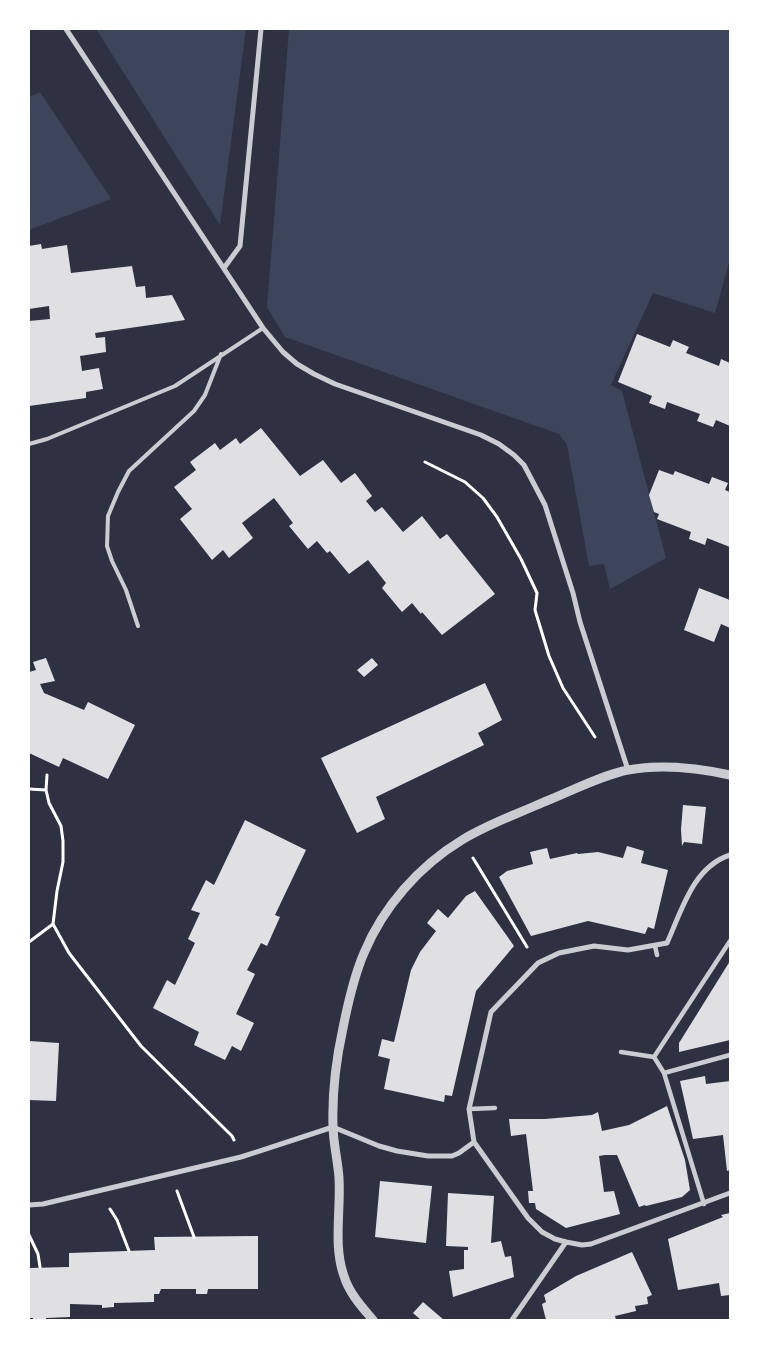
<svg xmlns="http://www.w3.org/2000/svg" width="759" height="1349" font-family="'PT Serif',serif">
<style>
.green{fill:#3c4559}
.building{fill:#e0e0e3}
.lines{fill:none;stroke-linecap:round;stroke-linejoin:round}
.path{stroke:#fff;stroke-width:3}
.service{stroke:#caccd0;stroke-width:4}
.pedestrian{stroke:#caccd0;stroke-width:4.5}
.minor{stroke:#caccd0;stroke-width:5}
.tertiary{stroke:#caccd0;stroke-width:9}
</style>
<rect width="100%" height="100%" fill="#2d3142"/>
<path class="green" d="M 96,29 L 246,29 L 220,225 Z
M 289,29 L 730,29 L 730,260 L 715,313 L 653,293 L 611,385 L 622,391 L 666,558 L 610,589 L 604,564 L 589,566 L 567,445 L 559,434 L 285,337 L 267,307 Z
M 40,92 L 111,199 L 29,230 L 29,97 Z"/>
<path class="building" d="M 41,244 L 42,249 L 67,245 L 71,273 L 132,266 L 136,287 L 145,286 L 146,298 L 172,295 L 185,320 L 95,333 L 96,338 L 105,337 L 106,352 L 80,356 L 82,371 L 99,368 L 103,389 L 86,392 L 86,398 L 29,406 L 29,321 L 50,319 L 49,306 L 29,309 L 29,246 Z
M 637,334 L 670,347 L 673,340 L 689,347 L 686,353 L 719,366 L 721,359 L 730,363 L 730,426 L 716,420 L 713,427 L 697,421 L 700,414 L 667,402 L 665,409 L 649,403 L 652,396 L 618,382 Z
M 261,428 L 300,476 L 323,460 L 341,483 L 355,473 L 372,496 L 366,501 L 375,512 L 382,507 L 403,532 L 422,516 L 440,539 L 447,534 L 495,594 L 442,635 L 422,612 L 421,614 L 412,603 L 402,612 L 382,588 L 386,583 L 368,560 L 349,574 L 330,551 L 327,553 L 317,541 L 308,549 L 289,526 L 293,523 L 274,498 L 242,523 L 253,538 L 229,558 L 223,550 L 212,560 L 180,519 L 192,509 L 174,487 L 196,470 L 190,462 L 215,443 L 220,450 L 236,438 L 240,444 Z
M 659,470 L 673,475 L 675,471 L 709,484 L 712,477 L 728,483 L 725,490 L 730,492 L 730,547 L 707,538 L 705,545 L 689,539 L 691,532 L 657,519 L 659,514 L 654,512 L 649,495 Z
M 699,588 L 730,600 L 730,628 L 721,624 L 714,642 L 684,630 Z
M 46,658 L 55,681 L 40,684 L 44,693 L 84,710 L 88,702 L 135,725 L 108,779 L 63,758 L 59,767 L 29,753 L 29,672 L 36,670 L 33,662 Z
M 372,658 L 378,665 L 364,677 L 357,670 Z
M 485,683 L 502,720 L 478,733 L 484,745 L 376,797 L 385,819 L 357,833 L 321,758 Z
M 683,805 L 706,807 L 702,844 L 684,842 L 682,846 L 681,829 Z
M 245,820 L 306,850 L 275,915 L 280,917 L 267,946 L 261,943 L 247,970 L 255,974 L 236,1014 L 254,1023 L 241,1051 L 232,1046 L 225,1060 L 194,1045 L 199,1032 L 153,1008 L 167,980 L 175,985 L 195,943 L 188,939 L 200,913 L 191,910 L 206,880 L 214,885 Z
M 627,846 L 644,851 L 641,863 L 668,870 L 654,929 L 648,927 L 645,934 L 588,921 L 531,936 L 499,877 L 507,871 L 533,864 L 530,852 L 547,848 L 550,859 L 577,853 L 578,854 L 598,852 L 623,858 Z
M 475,891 L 514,946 L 476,991 L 452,1096 L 445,1095 L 444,1102 L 384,1089 L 390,1059 L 378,1056 L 382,1039 L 394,1042 L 411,970 L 420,952 L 436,931 L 427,923 L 438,909 L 448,918 L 466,896 Z
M 730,961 L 730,1040 L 679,1052 L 679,1043 Z
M 29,1041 L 59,1043 L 56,1101 L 29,1100 Z
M 705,1076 L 706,1084 L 730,1081 L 730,1170 L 727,1171 L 723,1135 L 693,1139 L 680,1081 Z
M 667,1106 L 685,1160 L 690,1190 L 682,1197 L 646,1206 L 645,1205 L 639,1207 L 617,1155 L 605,1155 L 599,1156 L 604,1192 L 614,1191 L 620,1214 L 566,1228 L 536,1209 L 535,1203 L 529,1203 L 528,1191 L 533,1191 L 526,1134 L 511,1136 L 509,1119 L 545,1119 L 592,1115 L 598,1112 L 602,1131 L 629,1125 Z
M 380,1181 L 432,1186 L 426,1243 L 375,1237 Z
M 448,1193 L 494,1196 L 491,1243 L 501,1241 L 505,1257 L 511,1256 L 514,1277 L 453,1297 L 449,1271 L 464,1269 L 464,1250 L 468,1250 L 468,1247 L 446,1246 Z
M 730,1213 L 730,1295 L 721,1296 L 719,1283 L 678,1290 L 668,1239 L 723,1217 L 721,1215 Z
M 258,1236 L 258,1289 L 208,1289 L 207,1294 L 196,1294 L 196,1289 L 161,1289 L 159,1294 L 154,1294 L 154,1302 L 114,1303 L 114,1307 L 102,1308 L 102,1305 L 70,1304 L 70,1317 L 46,1318 L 46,1320 L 33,1320 L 33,1318 L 29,1318 L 29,1268 L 69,1267 L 69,1253 L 155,1250 L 154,1237 Z
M 632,1252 L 652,1295 L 647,1297 L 648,1304 L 635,1306 L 636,1311 L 615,1316 L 616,1320 L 546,1320 L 542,1304 L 546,1302 L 544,1295 L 576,1276 Z
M 423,1302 L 444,1320 L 421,1320 L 413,1313 Z"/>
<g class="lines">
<path class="path" d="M 425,462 L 465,482 L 483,498 L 497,517 L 521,559 L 537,593 L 535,610 L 549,656 L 563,688 L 595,737
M 47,775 L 46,790 L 49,803 L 61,826 L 63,841 L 63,862 L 57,891 L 53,924 L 69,953 L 141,1046 L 232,1136 L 234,1140
M 29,789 L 46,790
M 473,858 L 527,947
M 29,942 L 53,924
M 177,1191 L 194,1237
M 110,1209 L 117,1220 L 129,1251
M 29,1235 L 38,1254 L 40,1267"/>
<path class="service" d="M 29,444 L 47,439 L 175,386 L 263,328
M 138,626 L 126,590 L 112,561 L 107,546 L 108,516 L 118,492 L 129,471 L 194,411 L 205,395 L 221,354"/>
<path class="pedestrian" d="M 655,946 L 657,955
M 621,1052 L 654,1057
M 664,1073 L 730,1055
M 469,1109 L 495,1108
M 704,1204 L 664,1073 L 654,1057 L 730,941"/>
<path class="minor" d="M 66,29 L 263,328 L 283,352 L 297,364 L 314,374 L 335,384 L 481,435 L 499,444 L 514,455 L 524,465 L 545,505 L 573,593 L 580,622 L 628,770
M 224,268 L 240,246 L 261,29
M 730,855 C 693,867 682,910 667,943 L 628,950 L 594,946 L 559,953 L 538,963 L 491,1012 L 469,1109 L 474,1142 L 528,1218 L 542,1232 L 555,1239 L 566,1242 L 582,1245 L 591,1244 L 730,1193
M 29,1205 L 43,1204 L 241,1157 L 333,1127 L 379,1146 L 397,1151 L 428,1156 L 452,1156 L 459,1153 L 474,1142
M 512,1320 L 566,1242"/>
<path class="tertiary" d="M 373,1320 C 362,1307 349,1293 344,1276 C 333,1246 341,1210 339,1178 C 338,1161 333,1143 333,1125 C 332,1092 336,1060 343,1028 C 348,1003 354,976 364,953 C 383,907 419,866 462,840 C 488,824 517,814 544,802 C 569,792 602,775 628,770 C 661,764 698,768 730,775"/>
</g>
<rect width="759" height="1349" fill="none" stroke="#ffffff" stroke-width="60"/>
</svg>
